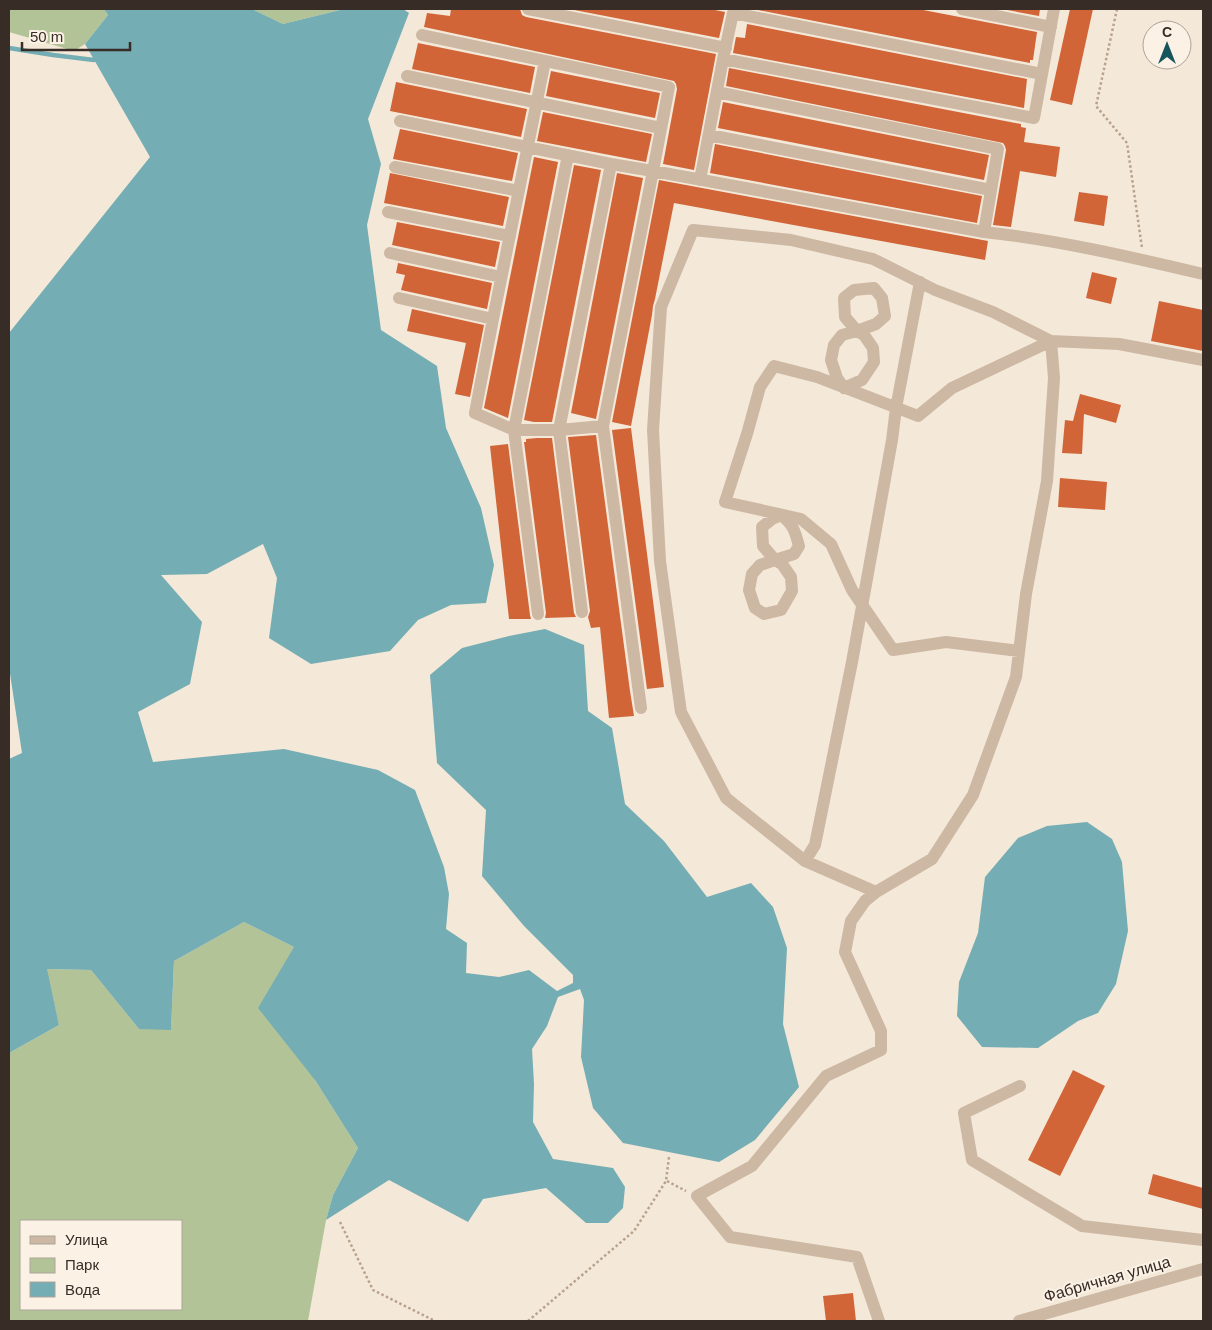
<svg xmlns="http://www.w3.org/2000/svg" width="1212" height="1330" font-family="Helvetica,sans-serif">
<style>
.green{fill:#b2c497;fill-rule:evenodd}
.water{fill:#74adb3}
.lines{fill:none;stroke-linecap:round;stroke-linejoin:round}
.stream{stroke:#74adb3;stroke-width:4.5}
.building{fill:#d16538}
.path{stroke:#b8a28d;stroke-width:2.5;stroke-dasharray:2.5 2.5;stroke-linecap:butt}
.minor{stroke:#cdb8a3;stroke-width:12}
.labels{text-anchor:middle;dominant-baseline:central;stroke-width:4;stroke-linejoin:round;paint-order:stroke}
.street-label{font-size:16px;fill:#372c26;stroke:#fbf2e5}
</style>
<rect width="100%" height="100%" fill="#f4e8d8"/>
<path class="green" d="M 9,9 L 104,9 L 108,15 L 85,44 L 74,51 L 9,32 Z
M 252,9 L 344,9 L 283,24 Z
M 244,922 L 294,947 L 315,1080 L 358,1148 L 333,1195 L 326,1220 L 308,1321 L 9,1321 L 9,1053 L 59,1025 L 46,969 L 91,970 L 139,1029 L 171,1029 L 174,961 ZM 21,1221 L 181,1221 L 181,1309 L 21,1309 Z"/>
<path class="water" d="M 104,9 L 252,9 L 283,24 L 344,9 L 403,9 L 409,13 L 368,119 L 381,164 L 367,225 L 381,330 L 437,366 L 446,428 L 481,508 L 494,565 L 486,603 L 451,605 L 418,620 L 390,651 L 311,664 L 269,638 L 277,578 L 263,544 L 207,574 L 161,575 L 202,622 L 190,684 L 138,712 L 153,762 L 284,749 L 378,770 L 415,790 L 444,867 L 449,894 L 446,929 L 467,943 L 466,973 L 499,977 L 529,970 L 557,991 L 573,983 L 573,975 L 524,926 L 482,876 L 486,810 L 437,763 L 430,675 L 462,648 L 509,636 L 545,629 L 584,645 L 588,711 L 612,728 L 625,804 L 664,841 L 707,897 L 751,883 L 773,907 L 787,948 L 783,1024 L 799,1087 L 755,1140 L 719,1162 L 623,1143 L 593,1108 L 581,1057 L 584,1000 L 580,989 L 558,997 L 547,1026 L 532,1049 L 534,1084 L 533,1122 L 553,1159 L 613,1168 L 625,1187 L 623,1208 L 608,1223 L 586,1223 L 546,1188 L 483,1199 L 468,1222 L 389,1180 L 326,1220 L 333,1195 L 358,1148 L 315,1080 L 258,1008 L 294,947 L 244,922 L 174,961 L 171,1030 L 139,1029 L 91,970 L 47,969 L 59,1025 L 9,1053 L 9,759 L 22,753 L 9,667 L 9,333 L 150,157 L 85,44 L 108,15 Z
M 1087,822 L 1112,839 L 1122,862 L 1128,931 L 1116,984 L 1098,1013 L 1078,1021 L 1038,1048 L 982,1047 L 957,1016 L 959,982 L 978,933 L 985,877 L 1018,838 L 1047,826 Z"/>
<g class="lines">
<path class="stream" d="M 9,48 L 53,55 L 94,60"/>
</g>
<path class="building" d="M 451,9 L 520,9 L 522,15 L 526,17 L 716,54 L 694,170 L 663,164 L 677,89 L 676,84 L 674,81 L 424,27 L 427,13 L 450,16 Z
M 569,9 L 710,9 L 725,12 L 719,38 Z
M 753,9 L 918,9 L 1037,32 L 1033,60 L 1030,60 L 1030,63 Z
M 1002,9 L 1040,9 L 1039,16 Z
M 1070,9 L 1093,9 L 1072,105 L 1050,100 Z
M 747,24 L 1027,79 L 1024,108 L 733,53 L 736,37 L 745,38 Z
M 418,43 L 535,67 L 530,93 L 412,69 Z
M 729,68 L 1021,124 L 1021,127 L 1026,128 L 1024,142 L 1060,147 L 1056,177 L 1020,171 L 1011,227 L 993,225 L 1006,150 L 1005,146 L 1003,143 L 726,86 Z
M 551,71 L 660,93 L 655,118 L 546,96 Z
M 396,82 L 527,109 L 521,137 L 390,111 Z
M 723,102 L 989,155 L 984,180 L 718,128 Z
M 543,112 L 652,134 L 646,162 L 537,141 Z
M 400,129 L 518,153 L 512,181 L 393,159 Z
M 715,144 L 982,196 L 977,223 L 710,173 Z
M 534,157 L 558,162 L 508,418 L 484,408 Z
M 574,165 L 601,170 L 552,422 L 534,422 L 524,420 Z
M 390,173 L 509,197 L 503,226 L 384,203 Z
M 617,173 L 643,178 L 596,419 L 571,413 Z
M 659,180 L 988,241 L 985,260 L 674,203 L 655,299 L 653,306 L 652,315 L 631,426 L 612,422 Z
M 1079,192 L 1108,196 L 1104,226 L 1074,221 Z
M 397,222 L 500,242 L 495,267 L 392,245 Z
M 398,263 L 492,283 L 487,309 L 401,290 L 405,275 L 396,273 Z
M 1092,272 L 1117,278 L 1111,304 L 1086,298 Z
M 1159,301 L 1203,310 L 1203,351 L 1151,341 Z
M 412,309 L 484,325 L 470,397 L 455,394 L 466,343 L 407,331 Z
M 1080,394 L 1121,405 L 1116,423 L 1084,414 L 1082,454 L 1062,453 L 1065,420 L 1073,421 Z
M 631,428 L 664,687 L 647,689 L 612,430 Z
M 596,435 L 630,691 L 634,716 L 609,718 L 600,627 L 591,628 L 588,617 L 590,611 L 568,437 Z
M 537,438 L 552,438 L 574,613 L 576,617 L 545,618 L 546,613 L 524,442 L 526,442 L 526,439 Z
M 508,444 L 530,615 L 531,619 L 509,619 L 490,446 Z
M 1060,478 L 1107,482 L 1105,510 L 1058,507 Z
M 1073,1070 L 1105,1086 L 1060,1176 L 1028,1160 Z
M 1153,1174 L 1203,1188 L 1203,1209 L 1148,1194 Z
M 853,1293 L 856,1321 L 826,1321 L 823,1296 Z"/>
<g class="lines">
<path class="path" d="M 1117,9 L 1096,106 L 1127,143 L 1142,248
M 667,1181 L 686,1191
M 340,1222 L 373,1290 L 435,1321
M 528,1321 L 634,1231 L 666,1181 L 669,1157"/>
<path class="minor" d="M 528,9 L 726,48
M 962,9 L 1051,27
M 422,35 L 669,87 L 653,171 L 611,164 L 559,430 L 514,430 L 538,614
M 723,59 L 733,13 L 1042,74
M 545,61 L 493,319 L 475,413 L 514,430 L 568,155
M 407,76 L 661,128
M 400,121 L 611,164
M 709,135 L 991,190
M 395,167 L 519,191
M 700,180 L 723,59 L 1034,118 L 1054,9
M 388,212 L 510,236
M 984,232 C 1058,240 1131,257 1203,274
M 390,253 L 501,277
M 399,298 L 493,319
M 857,331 L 842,335 L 834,345 L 831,360 L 837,378 L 844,388 L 862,380 L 874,362 L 873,348 L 864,335 L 857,331 L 845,317 L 844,298 L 854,290 L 874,288 L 882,298 L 885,316 L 876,324 L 857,331
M 775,560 L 760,565 L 752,574 L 749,590 L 755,608 L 764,614 L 781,610 L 792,591 L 791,577 L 782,564 L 775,560 L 763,546 L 762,527 L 772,519 L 781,515 C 793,524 795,531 799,546 L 794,554 L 775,560
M 582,612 L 559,430 L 603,426
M 1019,651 L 946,642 L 893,650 L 852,590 L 831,544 L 801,519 L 725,502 L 747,434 L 760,387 L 774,366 L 817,377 L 918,416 L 952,388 L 1051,341
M 641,708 L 603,426 L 653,171 L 984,232 L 998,149 L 717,92
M 805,861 L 815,845 L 852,662 L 892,440 L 896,408 L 920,282
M 876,892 L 805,861 L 726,798 L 681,712 L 660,561 L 653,430 L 661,307 L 693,230 L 791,240 L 873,259 L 935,290 L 993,312 L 1051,341
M 1020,1086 L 964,1113 L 972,1160 L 1082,1226 L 1203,1240
M 879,1321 L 857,1257 L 730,1237 L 697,1196 L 752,1166 L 826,1076 L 881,1050 L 881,1031 L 845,952 L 851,921 L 865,901 L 876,892 L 932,859 L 973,795 L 1016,677 L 1026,594 L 1047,481 L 1054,378 L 1051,341 L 1119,344 L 1203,360
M 1019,1321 L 1203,1269"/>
</g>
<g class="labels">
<g class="street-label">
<text transform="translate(1107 1279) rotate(-16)">Фабричная улица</text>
</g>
</g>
<rect width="1212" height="1330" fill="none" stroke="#372c26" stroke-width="20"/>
<rect x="20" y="1220" width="162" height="90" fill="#fbf2e5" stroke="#ada399"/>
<rect x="30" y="1236" width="25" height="8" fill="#cdb8a3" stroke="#ada399"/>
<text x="65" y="1245" font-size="15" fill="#372c26">Улица</text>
<rect x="30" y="1258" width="25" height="15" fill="#b2c497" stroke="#ada399"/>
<text x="65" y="1270" font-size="15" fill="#372c26">Парк</text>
<rect x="30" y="1282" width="25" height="15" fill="#74adb3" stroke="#ada399"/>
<text x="65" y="1295" font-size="15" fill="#372c26">Вода</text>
<g transform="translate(1167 45)"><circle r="24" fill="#fbf2e5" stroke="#ada399"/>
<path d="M0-4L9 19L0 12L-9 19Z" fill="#18545c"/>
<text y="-8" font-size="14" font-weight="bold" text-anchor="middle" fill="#372c26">С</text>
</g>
<path d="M22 42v8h108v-8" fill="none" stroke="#372c26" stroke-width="2.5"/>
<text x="30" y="42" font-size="15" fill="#372c26" stroke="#fbf2e5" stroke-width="4" paint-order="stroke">50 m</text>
</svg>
